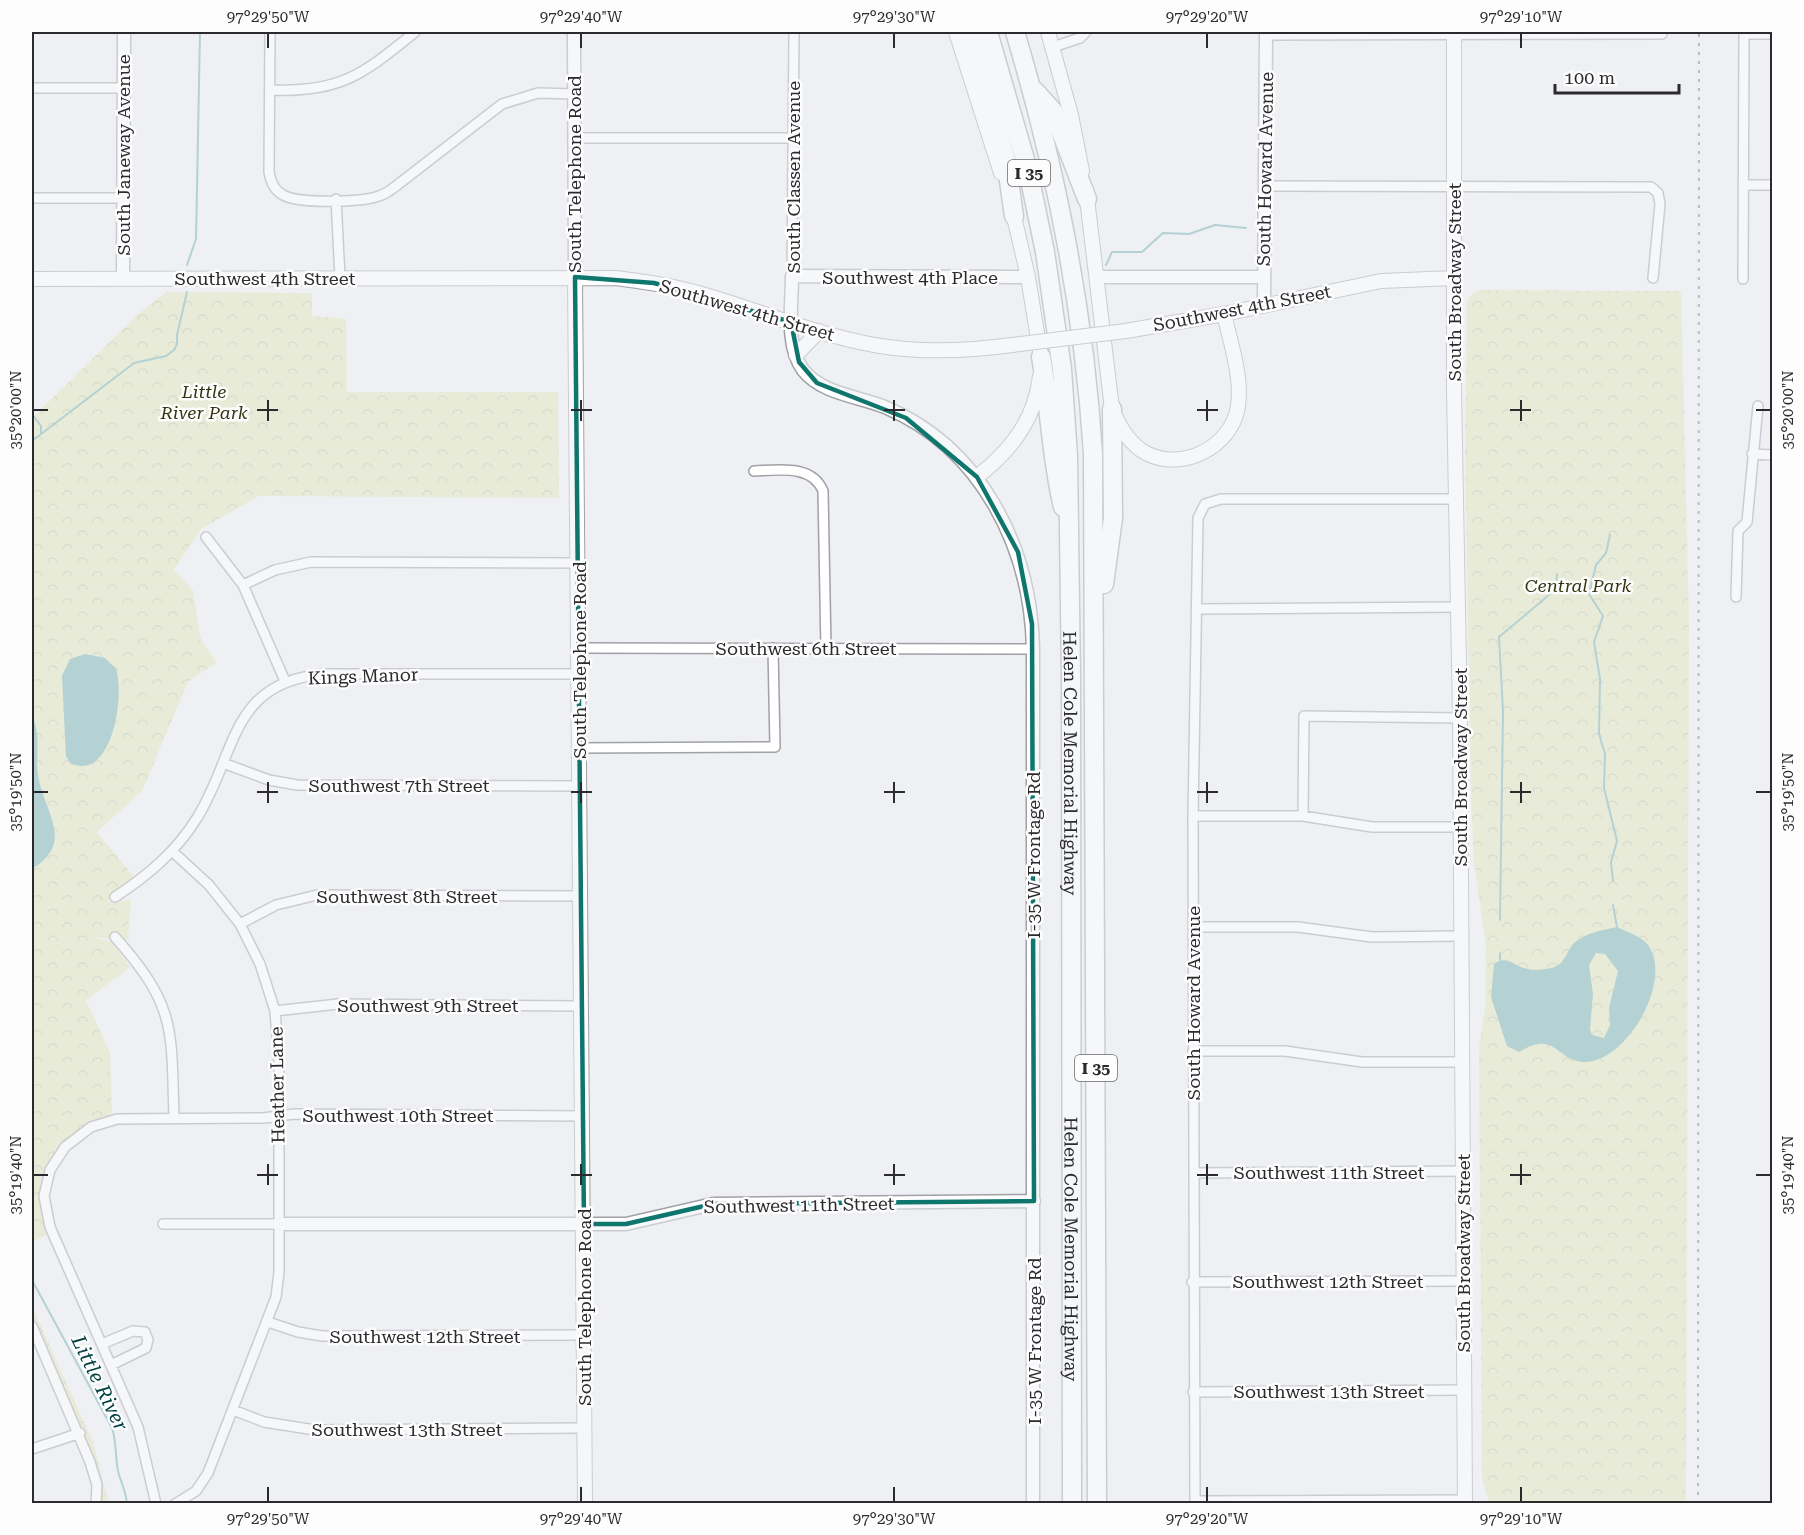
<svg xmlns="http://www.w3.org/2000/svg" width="1804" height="1535" font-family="'Roboto Serif',serif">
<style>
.forest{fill:url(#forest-crowns)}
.water{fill:#6dabac;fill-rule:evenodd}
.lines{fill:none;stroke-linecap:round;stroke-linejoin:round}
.stream{stroke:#6dabac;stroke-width:2}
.minor-casing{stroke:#a0a1a6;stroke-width:12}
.tertiary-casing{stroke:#a0a1a6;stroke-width:15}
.secondary-casing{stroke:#a0a1a6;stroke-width:16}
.motorway-casing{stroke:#a0a1a6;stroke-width:21}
.minor{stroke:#fff;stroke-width:9}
.tertiary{stroke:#fff;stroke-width:12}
.secondary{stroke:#fff;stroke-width:14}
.motorway{stroke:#fff;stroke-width:18}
.rail{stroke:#7a7a7d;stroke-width:2;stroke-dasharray:3 6;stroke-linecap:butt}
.secondary-bridge-casing{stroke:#a0a1a6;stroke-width:16;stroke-linecap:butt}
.secondary-bridge{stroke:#fff;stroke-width:14}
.marked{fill:none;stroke:#0f766e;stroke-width:4.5;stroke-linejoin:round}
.ticks{fill:none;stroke:#2b2b2d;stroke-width:2}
.labels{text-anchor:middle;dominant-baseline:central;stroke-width:5;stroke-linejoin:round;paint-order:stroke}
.shield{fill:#fdfdfe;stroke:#6a6a6c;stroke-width:1.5}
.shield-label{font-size:16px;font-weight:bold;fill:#2b2b2d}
.street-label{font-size:18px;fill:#2b2b2d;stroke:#fdfdfe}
.park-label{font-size:18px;font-style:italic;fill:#353610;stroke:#fdfdfe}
.water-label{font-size:20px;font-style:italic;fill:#013f40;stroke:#fdfdfe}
.neatline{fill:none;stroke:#2b2b2d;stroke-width:2}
.ticks-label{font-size:15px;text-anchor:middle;fill:#2b2b2d}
</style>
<defs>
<pattern id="forest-crowns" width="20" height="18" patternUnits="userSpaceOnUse" patternTransform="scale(1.5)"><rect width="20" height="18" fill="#e2e5b8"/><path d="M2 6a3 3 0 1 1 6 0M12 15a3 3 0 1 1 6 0" fill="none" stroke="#c2c59e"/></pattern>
</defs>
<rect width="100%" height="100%" fill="#eef0f4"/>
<path class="forest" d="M 1480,290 L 1681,291 L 1689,619 L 1686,1503 L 1489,1503 L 1482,1479 L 1479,1047 L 1485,1009 L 1486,946 L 1474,864 L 1471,798 L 1465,452 L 1467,301 L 1474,292 Z
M 166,292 L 312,293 L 312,316 L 346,319 L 347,392 L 558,392 L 559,498 L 259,496 L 201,529 L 174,570 L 193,590 L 201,641 L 217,662 L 188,682 L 142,791 L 97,832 L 135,878 L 107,901 L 131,900 L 128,940 L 91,937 L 112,942 L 130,967 L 86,1000 L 110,1053 L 112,1112 L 110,1118 L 51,1159 L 39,1195 L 46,1235 L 32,1242 L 32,418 L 137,315 Z
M 32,1306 L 93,1442 L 109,1503 L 92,1503 L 91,1474 L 32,1330 Z"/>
<path class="water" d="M 85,654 L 105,658 L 116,669 C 125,696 112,783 70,763 L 66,756 L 62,676 L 70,659 Z
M 32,716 C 42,736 35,754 38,775 C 44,813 76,842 32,869 Z
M 1617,927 C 1627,932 1641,936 1648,945 C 1674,981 1626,1062 1585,1062 C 1556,1062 1557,1029 1519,1052 L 1507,1046 L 1491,997 L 1494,964 C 1508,954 1514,967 1528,969 C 1535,971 1545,969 1552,968 C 1564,965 1566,953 1573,944 C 1585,933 1602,930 1617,927 ZM 1596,953 L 1605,954 L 1618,971 L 1609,1008 L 1610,1025 L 1604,1038 L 1592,1035 L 1590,1029 L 1593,994 L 1589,965 Z"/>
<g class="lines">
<path class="stream" d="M 187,265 L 196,239 L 200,32
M 1106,265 L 1112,252 L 1142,252 L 1163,233 L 1189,234 L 1215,225 L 1246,228
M 32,414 L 41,426 L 41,434
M 32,441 L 134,363 L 166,356 L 174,350 L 177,344 L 177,335 L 187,292
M 1610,535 L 1606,553 L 1596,565 L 1589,594 L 1603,616 L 1594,642 L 1600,679 L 1599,734 L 1605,754 L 1604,788 L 1617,841 L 1611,862 L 1613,881
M 1613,905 L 1617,927
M 1500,920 L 1503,711 L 1499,637 L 1556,589 L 1557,574
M 1500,960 L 1500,953
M 32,1280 L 112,1428 C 117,1443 115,1457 118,1471 C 121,1483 126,1491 127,1504"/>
<defs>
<path id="minor" d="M 270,32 L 269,172 C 271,182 274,190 283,195 C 298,204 358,202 376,197 C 383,195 390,191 396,186 L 502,104 L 538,93 L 574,94
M 1744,34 L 1772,34
M 1266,35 L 1662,34 L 1662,32
M 1053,47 L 1080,38 L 1086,32
M 32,88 L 123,88
M 270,90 C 341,93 363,74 415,32
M 574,138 L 793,138
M 1743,185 L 1772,185
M 1266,186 L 1651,187 L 1658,193 L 1660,204 L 1653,278
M 32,198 L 123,198
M 336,199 L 340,278
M 792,276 L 794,32
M 1743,279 L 1744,32
M 1752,454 L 1772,455
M 754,471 C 778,470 812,464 823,491 L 826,649
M 206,537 L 243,585 L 285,681
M 243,585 L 275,570 L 311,562 L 578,563
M 1736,597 L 1738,531 L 1747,522 L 1758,406
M 1196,609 L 1458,607
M 579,648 L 1033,649
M 579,748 L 775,747 L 773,648
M 223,763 L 269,780 L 297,785 L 579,786
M 1193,816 L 1303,816 L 1372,827 L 1460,827
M 1303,816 L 1304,716 L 1460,718
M 172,851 L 209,885 L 240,924 L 260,964 L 275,1011 L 279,1062 L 279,1272 L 276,1297 L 208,1473 L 196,1491 L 175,1504
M 115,897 C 147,876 176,852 197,818 C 237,754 229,682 324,674 L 579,674
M 240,924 L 276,905 L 317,895 L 580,896
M 1193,927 L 1298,927 L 1372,937 L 1460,936
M 115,937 C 177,1007 171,1029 174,1117
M 275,1011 L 338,1004 L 581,1006
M 1193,1051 L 1285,1051 L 1362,1062 L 1462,1062
M 1194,1173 L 1463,1171
M 163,1224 L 279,1224
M 1192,1282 L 1463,1281
M 268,1322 L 298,1332 L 322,1336 L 584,1335
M 32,1326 L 90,1462 L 97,1485 L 96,1504
M 102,1344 L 133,1331 L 145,1332 L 148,1340 L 146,1348 L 111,1365
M 1193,1392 L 1464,1390
M 233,1410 L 264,1422 L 315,1430 L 584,1428
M 32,1449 L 80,1433
M 1195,1501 L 1465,1500
M 156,1504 L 138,1427 L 50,1227 L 44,1196 L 50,1170 L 65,1147 L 91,1127 L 117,1119 L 263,1118 L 294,1114 L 583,1116
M 1195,1504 L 1193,816 L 1198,518 L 1205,504 L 1221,499 L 1456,499"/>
<path id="tertiary" d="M 574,32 L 575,277
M 1028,277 L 792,276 C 792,305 785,345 803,370 C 822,394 858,396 885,407 C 982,448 1031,548 1033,649 L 1033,1504
M 1097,277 L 1264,277
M 123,278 L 124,32
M 1264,306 L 1266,32
M 279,1224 L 626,1224 L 713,1204 L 1034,1201"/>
<path id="secondary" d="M 956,32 L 1001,173
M 1048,32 L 1071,115 L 1082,171
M 1454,32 L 1454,390 L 1460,718 L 1465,1504
M 1086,190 L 1112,409 C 1119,425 1126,439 1141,450 C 1175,473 1224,452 1236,415 C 1245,384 1231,345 1224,314
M 1012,208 L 1028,277 L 1040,351
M 575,277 L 585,1504
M 32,279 L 616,278 C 646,282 676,286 705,295 C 763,312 820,336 880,346 C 924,353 968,351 1012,345
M 1126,331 L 1224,314 L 1381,281 L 1454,278
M 796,355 L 819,331
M 977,477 C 1011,450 1035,420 1040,376"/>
<g id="motorway">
<path d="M 972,32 L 1006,160 L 1014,216"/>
<path id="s1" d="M 988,32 L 1028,170 L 1045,252 L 1062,369 L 1068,456 L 1071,680 L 1072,1504"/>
<path d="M 1015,32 C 1057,172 1084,308 1093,454 L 1097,1504"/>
<path d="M 1035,91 L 1053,111 L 1087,199"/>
<path d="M 1041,357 C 1050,407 1051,458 1063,507"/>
<path d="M 1104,584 L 1113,518 L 1112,409"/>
</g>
</defs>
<use href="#minor" class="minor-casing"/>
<use href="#tertiary" class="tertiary-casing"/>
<use href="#secondary" class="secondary-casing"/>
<use href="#motorway" class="motorway-casing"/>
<use href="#minor" class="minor"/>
<use href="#tertiary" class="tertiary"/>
<use href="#secondary" class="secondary"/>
<use href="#motorway" class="motorway"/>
<path class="rail" d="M 1698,1504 L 1699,32"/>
<defs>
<path id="secondary-bridge" d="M 1012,345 L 1126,331"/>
</defs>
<use href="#secondary-bridge" class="secondary-bridge-casing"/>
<use href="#secondary-bridge" class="secondary-bridge"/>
</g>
<path d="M0 0H1804V1535H0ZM 575,277 L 654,283 L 791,322 L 799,362 L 817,383 L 906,418 L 977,477 L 1018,552 L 1032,624 L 1034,1201 L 713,1204 L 626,1224 L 584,1224 Z" fill="#eef0f4" fill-opacity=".55" fill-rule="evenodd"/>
<path class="marked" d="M 575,277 L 654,283 L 791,322 L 799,362 L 817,383 L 906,418 L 977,477 L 1018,552 L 1032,624 L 1034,1201 L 713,1204 L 626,1224 L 584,1224 Z"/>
<path class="ticks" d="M 268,33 L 268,48M 581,33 L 581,48M 894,33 L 894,48M 1207,33 L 1207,48M 1521,33 L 1521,48M 268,400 L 268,421M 581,400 L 581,421M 894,400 L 894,421M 1207,400 L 1207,421M 1521,400 L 1521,421M 33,410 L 48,410M 257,410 L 278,410M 571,410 L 592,410M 884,410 L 905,410M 1197,410 L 1218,410M 1510,410 L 1531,410M 1756,410 L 1771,410M 268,782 L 268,803M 581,782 L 581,803M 894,782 L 894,803M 1207,782 L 1207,803M 1521,782 L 1521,803M 33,792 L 48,792M 257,792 L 278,792M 571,792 L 592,792M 884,792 L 905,792M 1197,792 L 1218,792M 1510,792 L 1531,792M 1756,792 L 1771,792M 268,1164 L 268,1185M 581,1164 L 581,1185M 894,1164 L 894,1185M 1207,1164 L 1207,1185M 1521,1164 L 1521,1185M 33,1175 L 48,1175M 257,1175 L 278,1175M 571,1175 L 592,1175M 884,1175 L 905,1175M 1197,1175 L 1218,1175M 1510,1175 L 1531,1175M 1756,1175 L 1771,1175M 268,1487 L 268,1502M 581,1487 L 581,1502M 894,1487 L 894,1502M 1207,1487 L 1207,1502M 1521,1487 L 1521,1502"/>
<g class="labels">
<g class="shield">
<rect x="1008" y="160" width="42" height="26" rx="4.5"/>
<rect x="1075" y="1055" width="42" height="26" rx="4.5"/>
</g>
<g class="shield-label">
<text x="1029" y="173">I 35</text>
<text x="1096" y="1068">I 35</text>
</g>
<g class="street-label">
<text transform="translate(123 155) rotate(-90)">South Janeway Avenue</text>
<text transform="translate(1265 169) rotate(-89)">South Howard Avenue</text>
<text transform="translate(574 174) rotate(-90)">South Telephone Road</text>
<text transform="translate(793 177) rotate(-90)">South Classen Avenue</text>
<text x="910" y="277">Southwest 4th Place</text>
<text x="265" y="278">Southwest 4th Street</text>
<text transform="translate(1454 282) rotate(-90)">South Broadway Street</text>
<text transform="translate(1242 308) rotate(-11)">Southwest 4th Street</text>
<text transform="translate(747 310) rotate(16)">Southwest 4th Street</text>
<text x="806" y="648">Southwest 6th Street</text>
<text transform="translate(579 660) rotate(-90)">South Telephone Road</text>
<text transform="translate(363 676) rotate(-2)">Kings Manor</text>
<text stroke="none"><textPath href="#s1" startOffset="740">Helen Cole Memorial Highway</textPath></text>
<text transform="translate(1460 767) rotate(-90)">South Broadway Street</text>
<text x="399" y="785">Southwest 7th Street</text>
<text transform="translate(1033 855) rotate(-90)">I-35 W Frontage Rd</text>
<text x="407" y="896">Southwest 8th Street</text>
<text transform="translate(1193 1003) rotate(-90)">South Howard Avenue</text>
<text x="428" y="1005">Southwest 9th Street</text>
<text transform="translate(277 1085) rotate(-91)">Heather Lane</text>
<text x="398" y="1115">Southwest 10th Street</text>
<text x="1329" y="1172">Southwest 11th Street</text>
<text transform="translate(799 1205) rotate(-1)">Southwest 11th Street</text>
<text stroke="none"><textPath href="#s1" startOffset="1226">Helen Cole Memorial Highway</textPath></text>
<text transform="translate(1463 1253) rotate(-90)">South Broadway Street</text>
<text x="1328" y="1281">Southwest 12th Street</text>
<text transform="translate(584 1307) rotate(-90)">South Telephone Road</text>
<text x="425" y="1336">Southwest 12th Street</text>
<text transform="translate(1034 1341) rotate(-90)">I-35 W Frontage Rd</text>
<text x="1329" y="1391">Southwest 13th Street</text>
<text x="407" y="1429">Southwest 13th Street</text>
</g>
<g class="park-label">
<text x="204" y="391">Little<tspan x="204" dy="21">River Park</tspan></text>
<text x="1578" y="585">Central Park</text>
</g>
<g class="water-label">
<text transform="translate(100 1383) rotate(64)">Little River</text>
</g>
</g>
<rect width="1804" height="1535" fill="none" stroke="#fdfdfe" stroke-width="66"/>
<path d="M1555 84v9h124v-9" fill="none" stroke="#2b2b2d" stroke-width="3"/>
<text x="1564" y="84" font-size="18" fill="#2b2b2d" stroke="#fdfdfe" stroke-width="4.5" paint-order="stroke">100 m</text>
<rect x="33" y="33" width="1738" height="1469" class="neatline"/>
<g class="ticks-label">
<text x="268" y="22">97°29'50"W</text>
<text x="581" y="22">97°29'40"W</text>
<text x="894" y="22">97°29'30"W</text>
<text x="1207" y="22">97°29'20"W</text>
<text x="1521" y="22">97°29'10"W</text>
<text transform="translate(16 410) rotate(-90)" y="5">35°20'00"N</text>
<text transform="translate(1788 410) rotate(-90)" y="5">35°20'00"N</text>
<text transform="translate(16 792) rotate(-90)" y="5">35°19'50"N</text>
<text transform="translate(1788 792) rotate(-90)" y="5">35°19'50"N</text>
<text transform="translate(16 1175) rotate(-90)" y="5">35°19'40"N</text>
<text transform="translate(1788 1175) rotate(-90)" y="5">35°19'40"N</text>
<text x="268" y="1524">97°29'50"W</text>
<text x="581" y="1524">97°29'40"W</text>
<text x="894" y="1524">97°29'30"W</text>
<text x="1207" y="1524">97°29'20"W</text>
<text x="1521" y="1524">97°29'10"W</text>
</g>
</svg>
